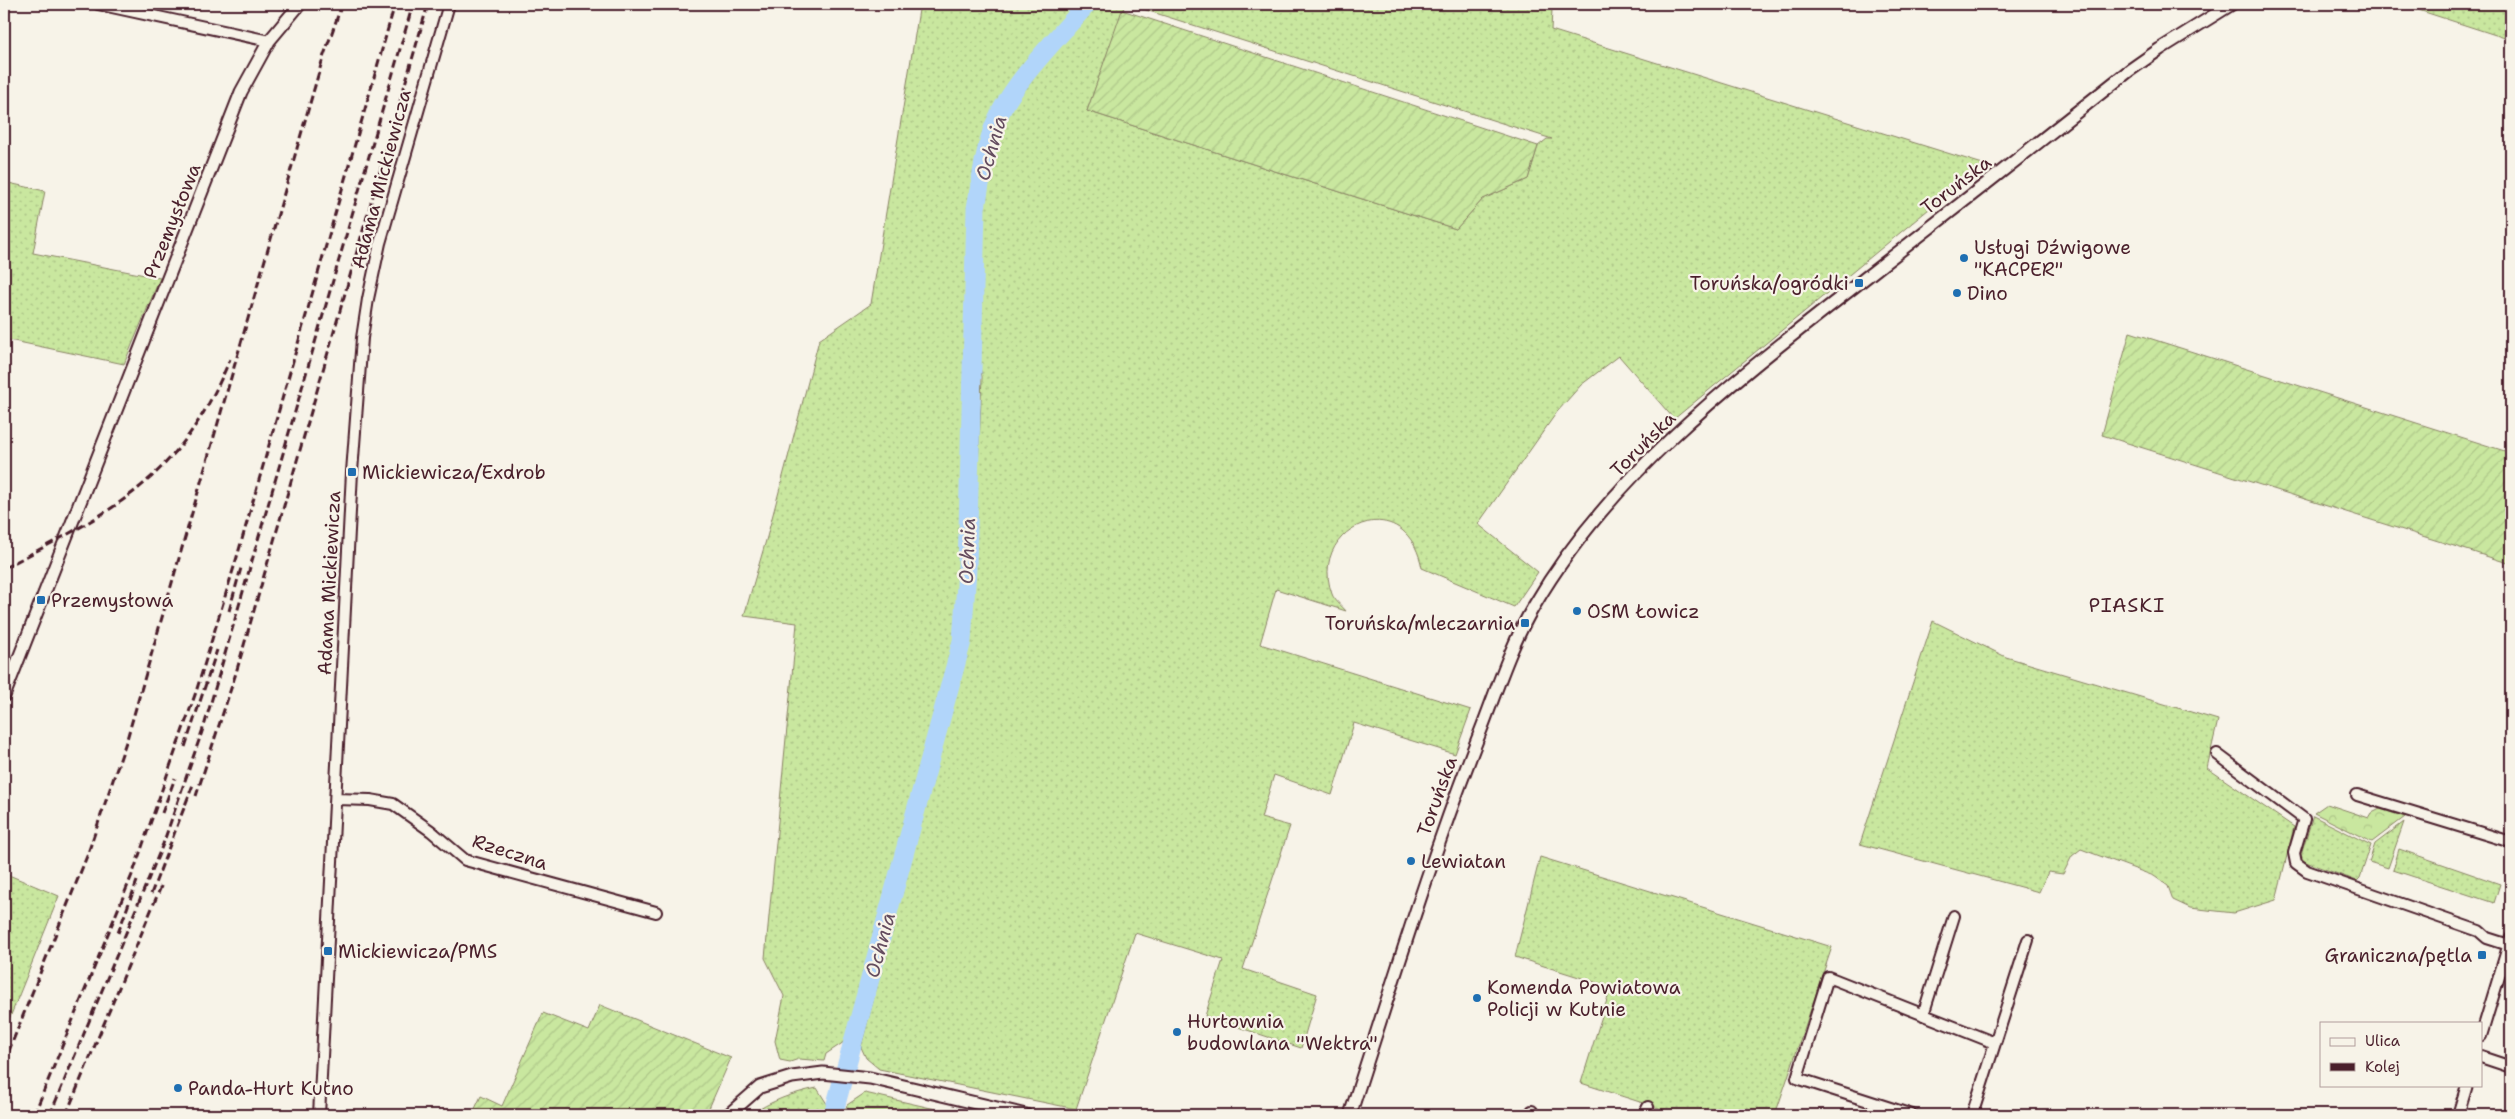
<svg xmlns="http://www.w3.org/2000/svg" width="2515" height="1119" font-family="'Shantell Sans',sans-serif">
<style>
.grass{fill:url(#grass-dots);stroke:#8a8365}
.park{fill:url(#park-crowns);stroke:#8a8365}
.garden{fill:url(#garden-furrows);stroke:#8a8365}
.lines{fill:none;stroke-linecap:round;stroke-linejoin:round}
.river{stroke:#b1d5fa;stroke-width:19}
.minor-casing{stroke:#4a1f2b;stroke-width:14}
.tertiary-casing{stroke:#4a1f2b;stroke-width:15}
.minor{stroke:#f7f3e8;stroke-width:10}
.tertiary{stroke:#f7f3e8;stroke-width:11}
.rail{stroke:#4a1f2b;stroke-width:3;stroke-dasharray:8 4;stroke-linecap:butt}
.poi-dot{fill:#1f6fb2;stroke:#f7f3e8;stroke-width:2}
.labels{text-anchor:middle;dominant-baseline:central;stroke-width:4.5;stroke-linejoin:round;paint-order:stroke}
.street-label{font-size:19px;fill:#4a1f2b;stroke:#f7f3e8}
.poi-label{font-size:19px;fill:#4a1f2b;stroke:#f7f3e8;text-anchor:start}
.water-label{font-size:20px;font-style:italic;fill:#644c5f;stroke:#f7f3e8}
.neighbourhood-label{font-size:20px;letter-spacing:1px;fill:#4a1f2b;stroke:#f7f3e8}
</style>
<defs>
<pattern id="grass-dots" width="8" height="8" patternUnits="userSpaceOnUse" patternTransform="scale(1.25)"><rect width="8" height="8" fill="#c9e79f"/><path d="M2 2h.1M6 6h.1" fill="none" stroke="#aec689" stroke-width="1.8" stroke-linecap="round"/></pattern>
<pattern id="park-crowns" width="20" height="18" patternUnits="userSpaceOnUse" patternTransform="scale(1.25)"><rect width="20" height="18" fill="#c9e79f"/><path d="M2 6a3 3 0 1 1 6 0M12 15a3 3 0 1 1 6 0" fill="none" stroke="#aec689"/></pattern>
<pattern id="garden-furrows" width="10" height="10" patternUnits="userSpaceOnUse" patternTransform="scale(1.25)"><rect width="10" height="10" fill="#c9e79f"/><path d="M-1 1l2-2M0 10L10 0M9 11l2-2" fill="none" stroke="#aec689"/></pattern>
</defs>
<rect width="100%" height="100%" fill="#f7f3e8"/>
<filter id="ink" filterUnits="userSpaceOnUse"><feTurbulence type="fractalNoise" baseFrequency=".02" numOctaves="2"/><feDisplacementMap in="SourceGraphic" scale="10" xChannelSelector="R" yChannelSelector="G"/><feConvolveMatrix kernelMatrix="1 2 1 2 8 2 1 2 1" color-interpolation-filters="sRGB"/></filter>
<g filter="url(#ink)">
<path class="grass" d="M 920,4 L 1080,4 C 1050,40 1013,76 991,118 C 978,143 974,186 970,214 L 963,522 L 956,637 L 856,1009 L 844,1042 L 826,1054 L 824,1061 L 799,1059 L 790,1062 L 780,1060 L 775,1041 L 784,996 L 765,958 L 797,623 L 744,616 L 767,537 L 819,340 L 871,304 Z
M 1094,4 L 1125,4 L 1087,111 L 1456,229 L 1483,199 L 1528,179 L 1538,146 L 1547,139 L 1552,139 L 1127,4 L 1555,4 L 1552,9 L 1551,30 L 1986,165 L 1929,209 L 1674,419 L 1619,356 L 1581,385 L 1557,412 L 1478,524 L 1538,572 L 1514,607 L 1422,568 C 1406,484 1307,526 1332,594 C 1334,600 1342,606 1346,611 L 1276,589 L 1260,644 L 1471,710 L 1455,754 L 1354,723 L 1332,795 L 1274,775 L 1261,818 L 1290,826 L 1243,969 L 1317,994 L 1301,1048 L 1205,1016 L 1223,960 L 1135,933 L 1076,1109 L 879,1069 L 866,1058 L 861,1047 L 971,629 L 982,377 L 979,361 L 984,217 L 988,168 L 994,150 L 1008,112 L 1043,66 L 1075,30 Z
M 2400,4 L 2511,4 L 2511,40 Z
M 4,182 L 45,191 L 33,253 L 160,278 L 124,364 L 4,339 Z
M 1933,621 L 2006,657 L 2218,720 L 2207,768 L 2294,827 L 2276,900 L 2234,913 L 2190,908 L 2173,900 L 2168,886 L 2154,876 L 2081,849 L 2072,856 L 2063,874 L 2048,872 L 2039,892 L 1860,844 Z
M 2313,816 L 2371,845 L 2360,878 L 2357,881 L 2303,861 L 2301,854 Z
M 2404,822 L 2388,868 L 2369,862 L 2375,844 Z
M 2399,849 L 2500,884 L 2494,903 L 2393,870 Z
M 1540,857 L 1832,947 L 1775,1115 L 1680,1115 L 1581,1083 L 1611,987 L 1515,957 Z
M 4,873 L 59,896 L 11,1015 L 4,1027 Z
M 817,1088 L 827,1104 L 826,1115 L 750,1115 C 771,1101 792,1093 817,1088 Z
M 865,1093 L 962,1115 L 844,1115 L 847,1105 Z"/>
<path class="park" d="M 2327,804 L 2369,818 L 2372,813 L 2380,809 L 2405,817 L 2372,842 L 2314,813 Z"/>
<path class="garden" d="M 1122,10 L 1538,146 L 1528,179 L 1483,199 L 1456,229 L 1087,111 Z
M 2130,332 L 2511,453 L 2511,564 L 2102,435 Z
M 600,1005 L 731,1058 L 706,1115 L 472,1115 L 481,1096 L 502,1106 L 543,1013 L 589,1031 Z"/>
<g class="lines">
<path class="river" d="M 833,1115 L 962,641 L 967,570 L 976,208 C 981,181 984,152 994,126 C 1011,83 1057,39 1087,4"/>
<defs>
<path id="minor" d="M 98,4 L 269,41
M 2217,754 L 2304,819 L 2294,853 L 2296,863 L 2307,871 L 2479,931 L 2487,938 L 2509,945
M 2357,795 L 2511,842
M 336,799 L 370,800 L 393,804 L 431,831 L 465,860 L 656,912
M 1923,1015 L 1954,916
M 2481,1036 L 2511,937
M 2481,1057 L 2511,1067
M 319,1115 L 352,472 L 362,338 L 368,299 L 380,243 L 449,4
M 1530,1115 L 1532,1111
M 1644,1115 L 1648,1107
M 1912,1115 L 1797,1078 L 1828,977 L 1995,1043
M 1972,1115 L 2028,940
M 2458,1115 L 2467,1085"/>
<path id="tertiary" d="M 4,696 L 241,92 L 269,41 L 300,4
M 728,1115 L 760,1087 L 792,1077 L 823,1073 L 870,1078 L 1026,1115
M 1350,1115 C 1392,986 1431,856 1481,730 C 1497,689 1511,644 1534,606 C 1612,471 1743,374 1864,279 C 1953,210 2042,140 2130,70 L 2160,49 L 2232,4"/>
</defs>
<use href="#minor" class="minor-casing"/>
<use href="#tertiary" class="tertiary-casing"/>
<use href="#minor" class="minor"/>
<use href="#tertiary" class="tertiary"/>
<path class="rail" d="M 4,568 C 113,511 180,480 230,359
M 229,611 L 241,568
M 185,747 L 217,650
M 196,796 L 236,673 L 428,4
M 162,813 L 175,778
M 151,894 L 194,782
M 118,933 L 137,881
M 4,1063 L 87,856 L 127,739 L 323,58 L 342,4
M 34,1115 L 134,870 L 196,692 L 237,557 L 395,4
M 50,1115 L 163,844 L 205,723 L 413,4
M 66,1115 L 162,884"/>
</g>
</g>
<g class="poi-dot">
<circle cx="1964" cy="258" r="5"/>
<rect x="1854" y="278" width="10" height="10" rx="2.5"/>
<circle cx="1957" cy="293" r="5"/>
<rect x="347" y="467" width="10" height="10" rx="2.5"/>
<rect x="36" y="595" width="10" height="10" rx="2.5"/>
<circle cx="1577" cy="611" r="5"/>
<rect x="1520" y="618" width="10" height="10" rx="2.5"/>
<circle cx="1411" cy="861" r="5"/>
<rect x="323" y="946" width="10" height="10" rx="2.5"/>
<rect x="2477" y="950" width="10" height="10" rx="2.5"/>
<circle cx="1477" cy="998" r="5"/>
<circle cx="1177" cy="1032" r="5"/>
<circle cx="178" cy="1088" r="5"/>
</g>
<g class="labels">
<g class="street-label">
<text transform="translate(381 179) rotate(-75)">Adama Mickiewicza</text>
<text transform="translate(1956 185) rotate(-38)">Toruńska</text>
<text transform="translate(172 221) rotate(-68)">Przemysłowa</text>
<text transform="translate(1643 444) rotate(-45)">Toruńska</text>
<text transform="translate(329 583) rotate(-87)">Adama Mickiewicza</text>
<text transform="translate(1437 796) rotate(-70)">Toruńska</text>
<text transform="translate(510 852) rotate(18)">Rzeczna</text>
</g>
<g class="poi-label">
<text x="1974" y="247">Usługi Dźwigowe<tspan x="1974" dy="22">"KACPER"</tspan></text>
<text x="1849" y="283" text-anchor="end">Toruńska/ogródki</text>
<text x="1967" y="293">Dino</text>
<text x="362" y="472">Mickiewicza/Exdrob</text>
<text x="51" y="600">Przemysłowa</text>
<text x="1587" y="611">OSM Łowicz</text>
<text x="1515" y="623" text-anchor="end">Toruńska/mleczarnia</text>
<text x="1421" y="861">Lewiatan</text>
<text x="338" y="951">Mickiewicza/PMS</text>
<text x="2472" y="955" text-anchor="end">Graniczna/pętla</text>
<text x="1487" y="987">Komenda Powiatowa<tspan x="1487" dy="22">Policji w Kutnie</tspan></text>
<text x="1187" y="1021">Hurtownia<tspan x="1187" dy="22">budowlana "Wektra"</tspan></text>
<text x="188" y="1088">Panda-Hurt Kutno</text>
</g>
<g class="water-label">
<text transform="translate(991 148) rotate(-74)">Ochnia</text>
<text transform="translate(967 551) rotate(-88)">Ochnia</text>
<text transform="translate(880 945) rotate(-75)">Ochnia</text>
</g>
<g class="neighbourhood-label">
<text x="2127" y="605">PIASKI</text>
</g>
</g>
<rect width="2515" height="1119" fill="none" stroke="#f7f3e8" stroke-width="20"/>
<rect x="10" y="10" width="2495" height="1099" fill="none" stroke="#4a1f2b" stroke-width="2" filter="url(#ink)"/>
<rect x="2320" y="1022" width="162" height="65" fill="#f7f3e8" stroke="#b29e9c"/>
<rect x="2330" y="1038" width="25" height="8" fill="#f7f3e8" stroke="#b29e9c"/>
<text x="2365" y="1046" font-size="15" fill="#4a1f2b">Ulica</text>
<rect x="2330" y="1063" width="25" height="8" fill="#4a1f2b" stroke="#b29e9c"/>
<text x="2365" y="1072" font-size="15" fill="#4a1f2b">Kolej</text>
</svg>
